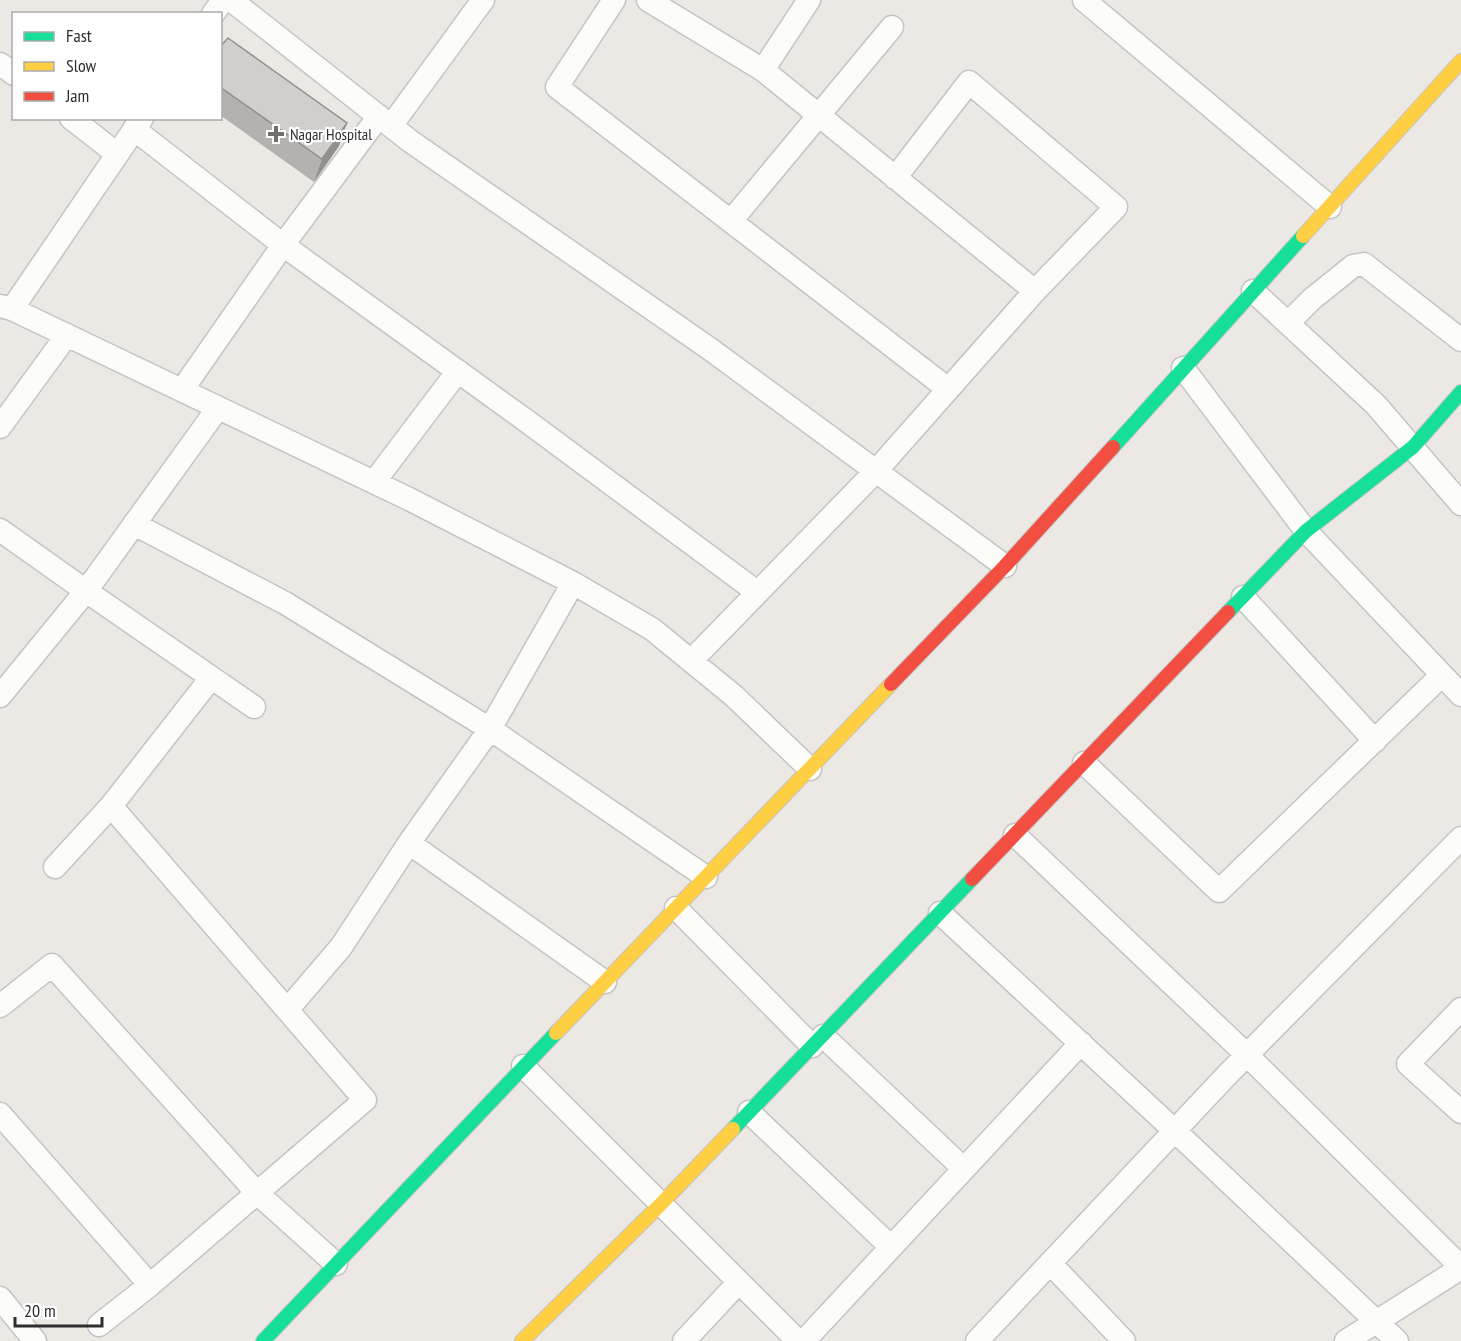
<svg xmlns="http://www.w3.org/2000/svg" width="1461" height="1341" font-family="'PT Sans Narrow',sans-serif">
<style>
.lines{fill:none;stroke-linecap:round;stroke-linejoin:round}
.street-casing{stroke:#c5c4c5;stroke-width:25}
.fast-casing{stroke:#c5c4c5;stroke-width:16}
.slow-casing{stroke:#c5c4c5;stroke-width:16}
.jam-casing{stroke:#c5c4c5;stroke-width:16}
.street{stroke:#fcfcfb;stroke-width:22}
.fast{stroke:#16e098;stroke-width:14}
.slow{stroke:#ffcf43;stroke-width:14}
.jam{stroke:#f24e42;stroke-width:14}
.wall{fill:#b4b1af}
.shaded-wall{fill:#92908e}
.building{fill:#d1cecb;stroke:#92908e;stroke-width:1.5}
.poi-dot{fill:#706f6e;stroke:#fff;stroke-width:2}
.labels{text-anchor:middle;dominant-baseline:central;stroke-width:4.5;stroke-linejoin:round;paint-order:stroke}
.poi-label{font-size:16px;fill:#2e2e2e;stroke:#fff;text-anchor:start}
</style>
<rect width="100%" height="100%" fill="#ece8e4"/>
<g class="lines">
<defs>
<path id="street" d="M 231,0 L 410,141 L 710,349 L 1005,566
M 614,0 L 557,87 L 948,389
M 648,0 L 763,70 L 809,0
M 1084,0 L 1330,207
M 213,14 L 223,0
M 0,64 L 14,74
M 71,118 L 117,154
M 391,126 L 483,0
M 134,129 L 283,245 L 528,422 L 757,592
M 895,178 L 969,82 L 1116,207 L 1035,291
M 731,221 L 892,27
M 1253,291 L 1376,405 L 1461,504
M 0,306 L 12,309 L 409,499 L 573,583 L 652,629 L 734,696 L 810,769
M 12,309 L 142,118
M 1288,323 L 1312,299 L 1353,266 L 1364,264 L 1461,340
M 1183,368 L 1306,531 L 1461,695
M 182,390 L 283,245 L 379,116
M 0,427 L 67,335
M 374,482 L 458,371
M 134,524 L 285,603 L 490,729 L 706,877
M 0,530 L 86,591 L 218,408
M 1243,597 L 1375,741
M 691,661 L 876,471 L 1035,291 L 763,70
M 0,696 L 86,591 L 254,707
M 1084,763 L 1219,891 L 1442,675
M 111,806 L 211,678
M 1015,835 L 1247,1055 L 1461,1267
M 409,843 L 490,729 L 573,583
M 55,867 L 111,806 L 365,1100 L 150,1285
M 676,908 L 812,1046
M 940,913 L 1175,1131 L 1397,1341
M 0,1006 L 52,965 L 257,1193 L 336,1264
M 1461,1009 L 1408,1064 L 1461,1112
M 287,1010 L 341,947 L 409,843 L 605,982
M 823,1036 L 964,1169
M 523,1066 L 798,1341
M 749,1112 L 891,1247
M 0,1114 L 150,1285 L 99,1325
M 1050,1263 L 1124,1341
M 0,1298 L 35,1341
M 684,1341 L 739,1282
M 804,1341 L 1081,1043
M 977,1341 L 1227,1075 L 1461,838
M 1346,1341 L 1461,1268"/>
<path id="fast" d="M 1113,447 L 1303,236
M 1228,612 L 1306,531 L 1413,447 L 1461,392
M 733,1129 L 972,879
M 263,1341 L 556,1033"/>
<path id="slow" d="M 1303,236 L 1461,61
M 556,1033 L 891,684
M 522,1341 L 661,1204 L 733,1129"/>
<path id="jam" d="M 891,684 L 1005,566 L 1113,447
M 972,879 L 1228,612"/>
</defs>
<use href="#street" class="street-casing"/>
<use href="#fast" class="fast-casing"/>
<use href="#slow" class="slow-casing"/>
<use href="#jam" class="jam-casing"/>
<use href="#street" class="street"/>
<use href="#fast" class="fast"/>
<use href="#slow" class="slow"/>
<use href="#jam" class="jam"/>
</g>
<path class="wall" d="M 220,47 L 339,146 L 314,182 L 220,115 Z"/>
<path class="shaded-wall" d="M 347,123 L 339,146 L 314,182 L 322,159 Z"/>
<path class="building" d="M 228,38 L 347,123 L 322,159 L 220,87 L 220,47 Z"/>
<path class="poi-dot" d="M273 125h6v6h6v6h-6v6h-6v-6h-6v-6h6z"/>
<g class="labels">
<g class="poi-label">
<text x="290" y="134">Nagar Hospital</text>
</g>
</g>
<rect x="12" y="12" width="210" height="108" fill="#ffffff" stroke="#ababab" stroke-width="1.5"/>
<rect x="24" y="32" width="30" height="9" fill="#16e098" stroke="#ababab" stroke-width="1.5"/>
<text x="66" y="42" font-size="18" fill="#2e2e2e">Fast</text>
<rect x="24" y="62" width="30" height="9" fill="#ffcf43" stroke="#ababab" stroke-width="1.5"/>
<text x="66" y="72" font-size="18" fill="#2e2e2e">Slow</text>
<rect x="24" y="92" width="30" height="9" fill="#f24e42" stroke="#ababab" stroke-width="1.5"/>
<text x="66" y="102" font-size="18" fill="#2e2e2e">Jam</text>
<path d="M15 1317v9h87v-9" fill="none" stroke="#2e2e2e" stroke-width="3"/>
<text x="24" y="1317" font-size="18" fill="#2e2e2e" stroke="#ffffff" stroke-width="4.5" paint-order="stroke">20 m</text>
</svg>
